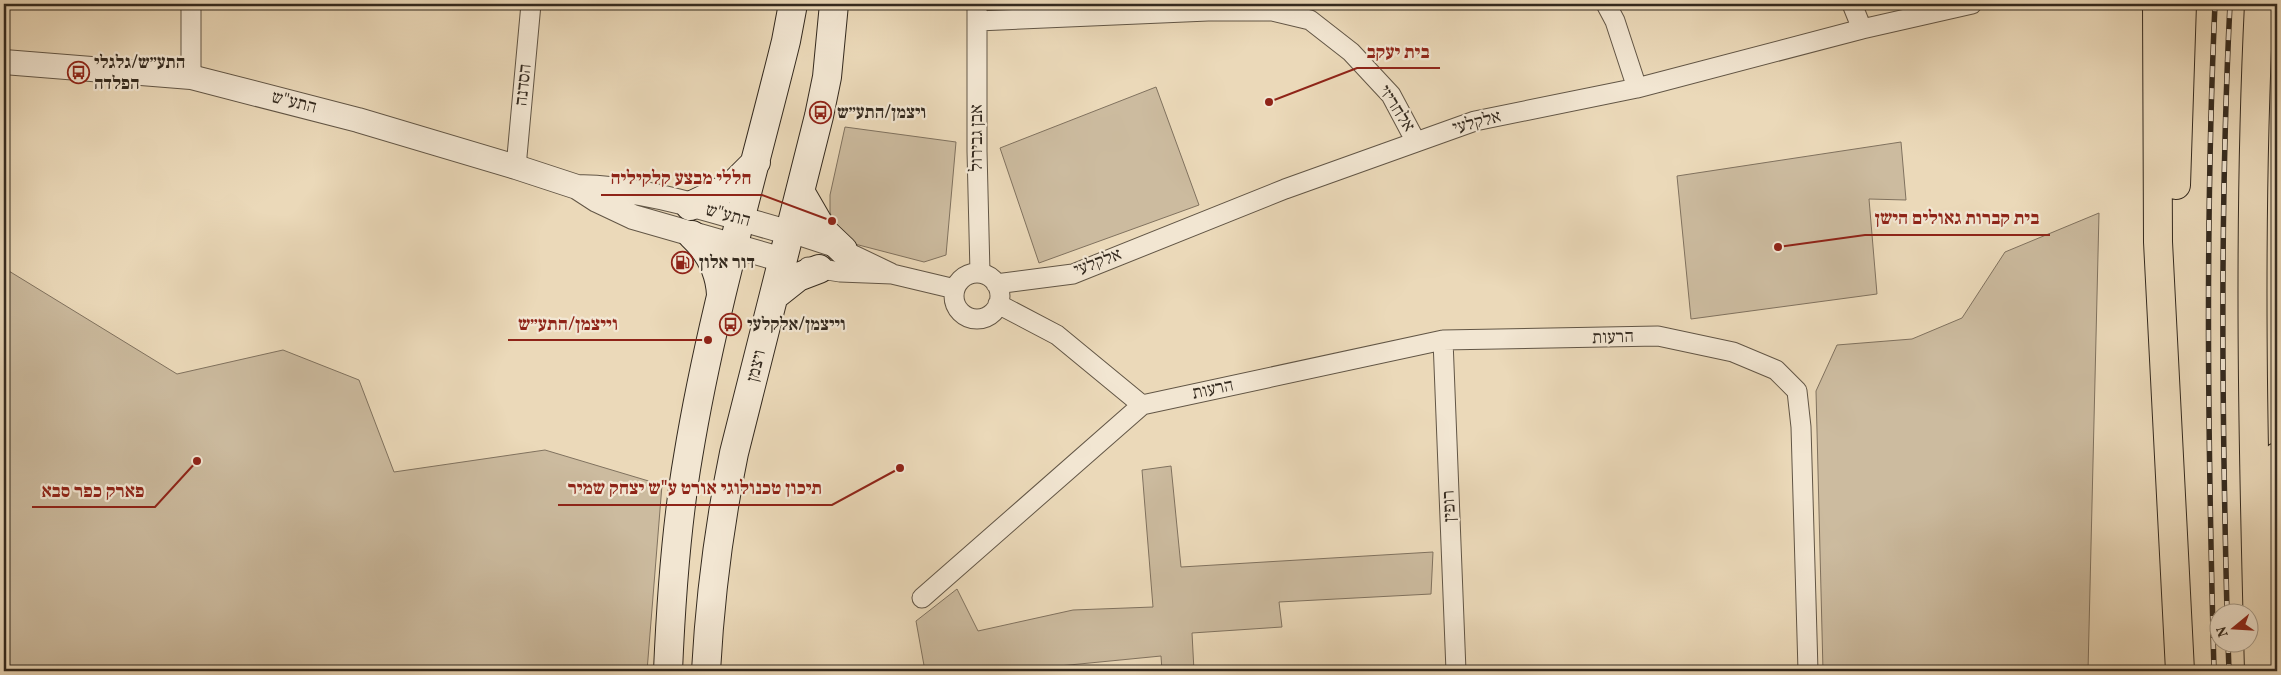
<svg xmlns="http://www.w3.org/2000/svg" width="2281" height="675" font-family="Vollkorn,'Frank Ruhl Libre',serif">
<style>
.green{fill:#ccbb9f;stroke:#80725f}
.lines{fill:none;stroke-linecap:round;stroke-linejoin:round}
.minor-casing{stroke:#625646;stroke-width:21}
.tertiary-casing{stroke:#625646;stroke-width:26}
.secondary-casing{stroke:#342a1f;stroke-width:30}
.motorway-casing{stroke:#342a1f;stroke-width:30}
.minor{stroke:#f2e6d2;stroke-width:19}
.tertiary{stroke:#f2e6d2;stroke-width:24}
.secondary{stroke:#f2e6d2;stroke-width:28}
.motorway{stroke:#ebd9b9;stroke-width:28}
.rail-casing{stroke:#342a1f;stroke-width:5.5}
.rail{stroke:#f2e6d2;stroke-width:4;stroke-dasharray:11;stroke-linecap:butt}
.labels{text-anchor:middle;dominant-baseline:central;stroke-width:4.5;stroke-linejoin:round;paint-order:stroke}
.poi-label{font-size:18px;font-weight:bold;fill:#342a1f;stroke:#f2e6d2;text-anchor:start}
.street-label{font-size:18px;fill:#342a1f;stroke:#f2e6d2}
.leader{fill:none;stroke:#8f2418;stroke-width:2}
.callout-dot{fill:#8f2418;stroke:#f2e6d2;stroke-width:2}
.callout-label{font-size:19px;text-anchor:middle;font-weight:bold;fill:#8f2418;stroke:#f2e6d2;stroke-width:4.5;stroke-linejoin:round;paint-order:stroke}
</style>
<rect width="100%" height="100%" fill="#ebd9b9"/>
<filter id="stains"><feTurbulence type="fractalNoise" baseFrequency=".004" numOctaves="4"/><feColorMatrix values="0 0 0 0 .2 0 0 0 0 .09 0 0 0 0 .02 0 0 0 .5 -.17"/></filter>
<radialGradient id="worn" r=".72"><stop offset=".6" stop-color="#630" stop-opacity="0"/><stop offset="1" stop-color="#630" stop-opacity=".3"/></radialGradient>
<path class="green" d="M 1156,87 L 1199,205 L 1039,263 L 1000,148 Z
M 845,127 L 956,142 L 946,255 L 924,262 L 851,243 L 835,228 L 830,212 L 830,195 Z
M 1901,142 L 1906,200 L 1869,199 L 1877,294 L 1691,319 L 1677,176 Z
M 2099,213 L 2088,671 L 1823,671 L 1816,391 L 1837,345 L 1912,339 L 1962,318 L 2005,252 Z
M 4,268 L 177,374 L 283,350 L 359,380 L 394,472 L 545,450 L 662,485 L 647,671 L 4,671 Z
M 1171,466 L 1181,567 L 1433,552 L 1431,594 L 1279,602 L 1282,627 L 1192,633 L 1194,671 L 1162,671 L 1161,656 L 1008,671 L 925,671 L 916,621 L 957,589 L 978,631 L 1073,610 L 1153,607 L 1142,470 Z"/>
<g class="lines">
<defs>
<path id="minor" d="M 977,4 L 977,151 L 980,273
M 1606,4 L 1615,21 L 1637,88
M 1852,4 L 1862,29
M 978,21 L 1208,11 L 1272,11 L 1310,20 L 1351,52 L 1391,95 L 1416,142
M 191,77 L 191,4
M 516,167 L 531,4
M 791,233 L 843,250 L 891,273
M 808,267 L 840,272 L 892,274 L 955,289
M954 296a23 23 0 1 1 46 0a23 23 0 1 1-46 0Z
M 996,284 L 1073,274 L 1285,189 L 1475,121 L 1637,88 L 1862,29 L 1972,4
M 998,304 L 1057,335 L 1142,405 L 1443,340 L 1658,336 L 1733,352 L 1776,370 L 1797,391 L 1801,427 L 1808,671
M 1443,340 L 1456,671
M 922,598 L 1142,405"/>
<path id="tertiary" d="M 4,62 L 191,77 L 358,120 L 516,167 L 577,187 L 597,200 L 633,217 L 783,260
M 577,187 C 649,187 721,214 791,233"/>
<path id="secondary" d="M 801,193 L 823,231 L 843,250
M 690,206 L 732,186 L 756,162
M 692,235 C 709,251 720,271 721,295
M 774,296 L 798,277 L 819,269
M 668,671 C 671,600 676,527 688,457 C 711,316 752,179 786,41 L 793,4
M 706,671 C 710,597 719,526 734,453 L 819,116 L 827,77 L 834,4"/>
<path id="motorway" d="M 2157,4 L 2158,242 L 2180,671
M 2176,185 L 2182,4
M 2274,600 L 2277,457
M 2259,671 C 2253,449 2248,226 2259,4"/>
</defs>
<use href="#minor" class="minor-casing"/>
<use href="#tertiary" class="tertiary-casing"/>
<use href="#secondary" class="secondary-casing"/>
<use href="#motorway" class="motorway-casing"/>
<use href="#minor" class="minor"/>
<use href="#tertiary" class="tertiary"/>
<use href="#secondary" class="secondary"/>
<use href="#motorway" class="motorway"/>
<defs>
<path id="rail" d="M 2227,612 C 2222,409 2220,207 2230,4
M 2228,642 L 2229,671
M 2214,671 C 2208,448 2205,226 2215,4"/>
</defs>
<use href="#rail" class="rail-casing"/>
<use href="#rail" class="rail"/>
</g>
<defs>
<symbol id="bus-ring" viewBox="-11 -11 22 22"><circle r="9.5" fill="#f2e6d2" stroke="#8f2418" stroke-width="1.5"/><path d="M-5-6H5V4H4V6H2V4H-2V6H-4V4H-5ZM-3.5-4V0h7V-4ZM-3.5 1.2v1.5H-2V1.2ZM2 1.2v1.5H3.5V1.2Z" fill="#8f2418"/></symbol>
<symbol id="fuel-ring" viewBox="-11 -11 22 22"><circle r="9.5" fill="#f2e6d2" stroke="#8f2418" stroke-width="1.5"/><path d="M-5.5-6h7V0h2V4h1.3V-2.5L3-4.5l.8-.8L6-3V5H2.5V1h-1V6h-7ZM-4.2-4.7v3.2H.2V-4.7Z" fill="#8f2418"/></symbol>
</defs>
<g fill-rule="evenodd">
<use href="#bus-ring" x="66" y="60" width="25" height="25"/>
<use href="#bus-ring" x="808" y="100" width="25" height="25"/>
<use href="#fuel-ring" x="670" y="250" width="25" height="25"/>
<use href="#bus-ring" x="718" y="312" width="25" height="25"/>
</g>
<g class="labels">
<g class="poi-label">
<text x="94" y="63">התע״ש/גלגלי<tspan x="94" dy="21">הפלדה</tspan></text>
<text x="837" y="113">ויצמן/התע״ש</text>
<text x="699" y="263">דור אלון</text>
<text x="747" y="325">וייצמן/אלקלעי</text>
</g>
<g class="street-label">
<text transform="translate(524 85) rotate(-84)">הסדנה</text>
<text transform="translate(294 103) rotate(14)">התע"ש</text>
<text transform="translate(1396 109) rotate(57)">אלחריזי</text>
<text transform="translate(1477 123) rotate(-15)">אלקלעי</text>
<text transform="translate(977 138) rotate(-90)">אבן גבירול</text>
<text transform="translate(728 216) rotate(15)">התע"ש</text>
<text transform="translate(1098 263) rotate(-21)">אלקלעי</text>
<text transform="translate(1613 338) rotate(-2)">הרעות</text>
<text transform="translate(757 366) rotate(-76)">ויצמן</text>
<text transform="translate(1213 390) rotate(-12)">הרעות</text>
<text transform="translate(1450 506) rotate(-93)">רופין</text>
</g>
</g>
<path class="leader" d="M1269 102L1357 68H1440M832 221L762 195H601M1778 247L1865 235H2050M708 340L628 340H508M900 468L832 505H558M197 461L155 507H32"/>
<g class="callout-dot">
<circle cx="1269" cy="102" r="5"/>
<circle cx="832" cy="221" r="5"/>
<circle cx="1778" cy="247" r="5"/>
<circle cx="708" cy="340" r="5"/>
<circle cx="900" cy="468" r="5"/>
<circle cx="197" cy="461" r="5"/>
</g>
<g class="callout-label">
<text x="1398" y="58">בית יעקב</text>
<text x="681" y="184">חללי מבצע קלקיליה</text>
<text x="1957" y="224">בית קברות גאולים הישן</text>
<text x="568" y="330">וייצמן/התע״ש</text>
<text x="695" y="494">תיכון טכנולוגי אורט ע"ש יצחק שמיר</text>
<text x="93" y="497">פארק כפר סבא</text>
</g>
<rect width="2281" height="675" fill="none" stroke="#ebd9b9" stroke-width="20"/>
<rect x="5" y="5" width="2271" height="665" fill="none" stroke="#342a1f" stroke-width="2.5"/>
<rect x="10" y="10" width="2261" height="655" fill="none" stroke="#342a1f"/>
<g transform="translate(2234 628) rotate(252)"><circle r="24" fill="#f2e6d2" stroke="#a69b8a"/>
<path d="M0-4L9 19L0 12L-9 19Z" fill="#8f2418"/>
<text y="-8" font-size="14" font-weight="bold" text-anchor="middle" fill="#342a1f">N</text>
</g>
<rect width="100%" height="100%" filter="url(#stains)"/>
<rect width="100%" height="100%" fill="url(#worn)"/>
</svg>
